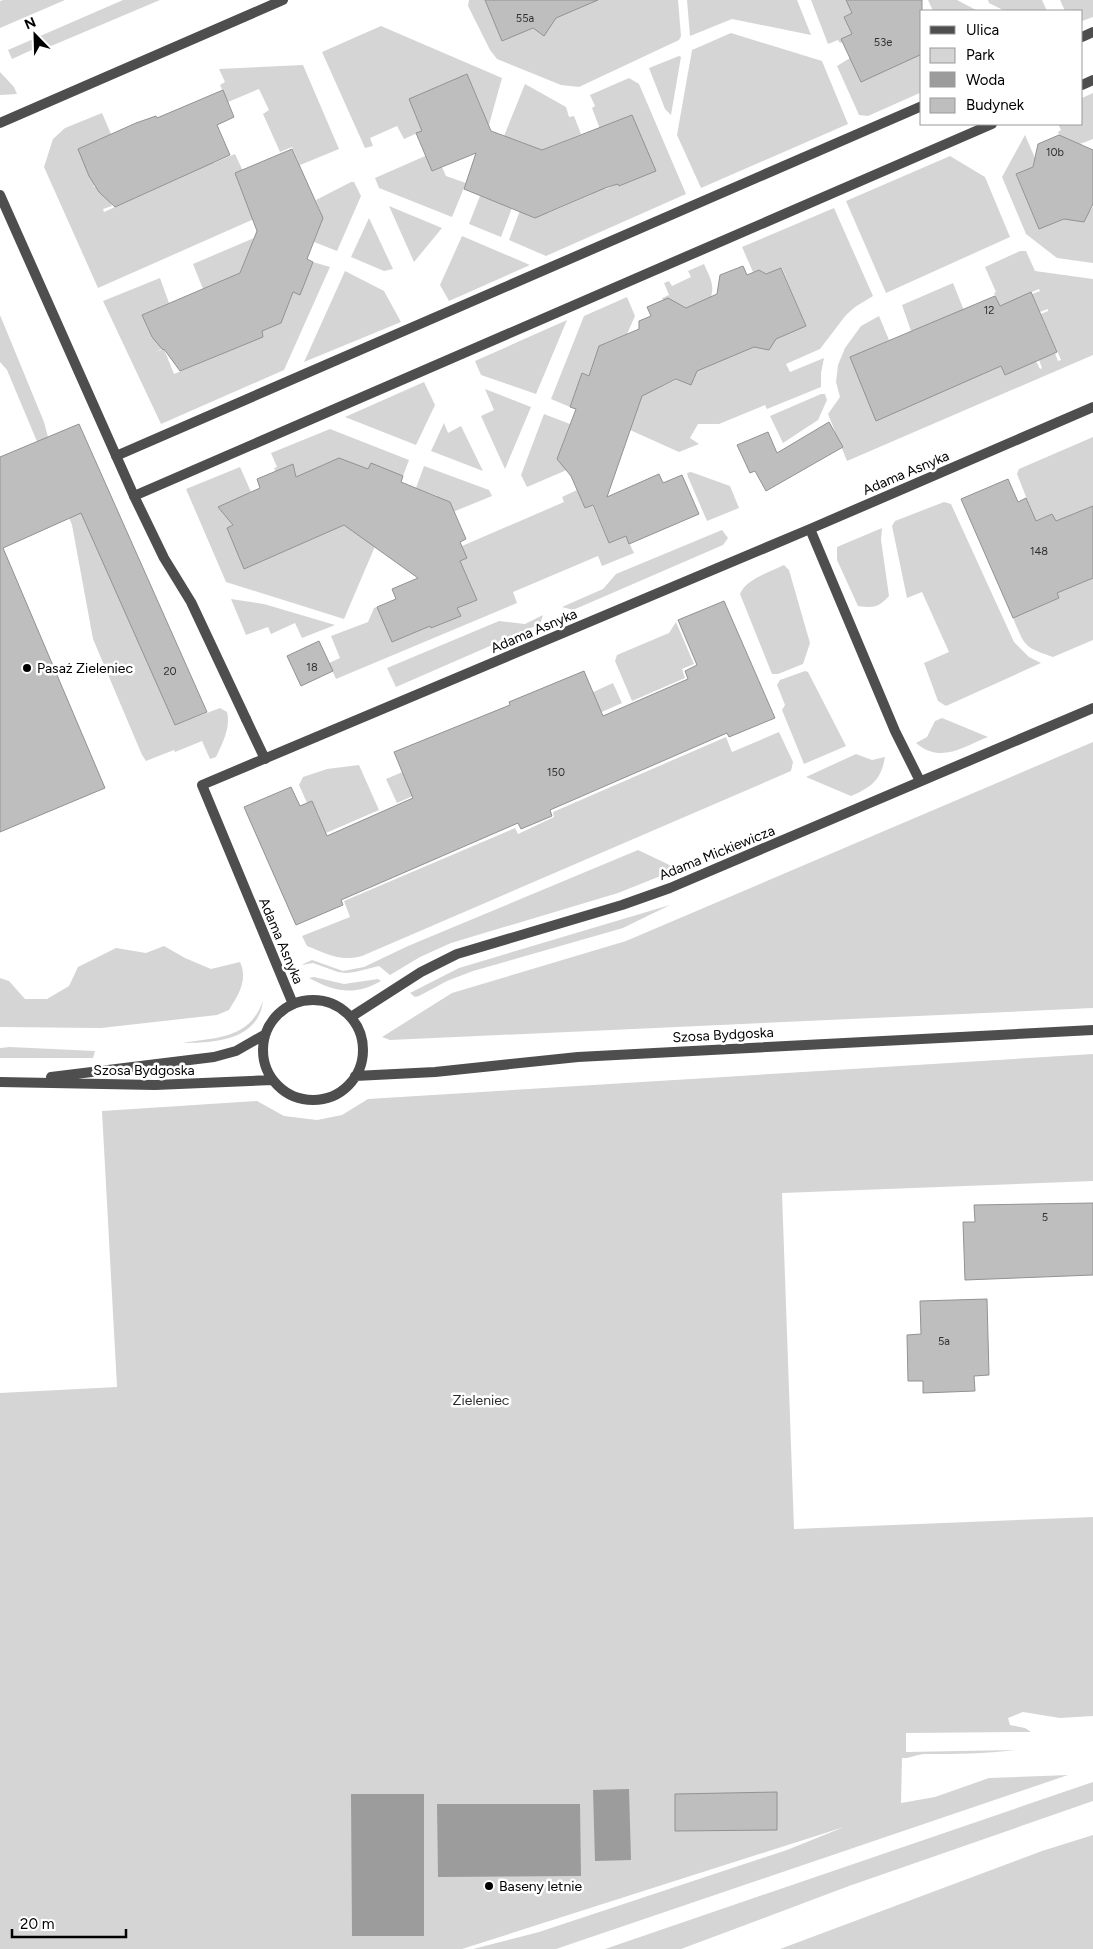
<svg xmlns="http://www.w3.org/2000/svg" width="1093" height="1949" font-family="Figtree,sans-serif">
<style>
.green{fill:#d5d5d5}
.water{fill:#9c9c9c}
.building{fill:#bebebe;stroke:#929292}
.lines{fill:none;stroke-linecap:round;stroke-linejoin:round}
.service{stroke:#4e4e4e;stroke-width:10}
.pedestrian{stroke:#4e4e4e;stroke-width:10}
.minor{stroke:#4e4e4e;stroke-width:10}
.tertiary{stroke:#4e4e4e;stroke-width:10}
.poi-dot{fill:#000;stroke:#fff;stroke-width:2}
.labels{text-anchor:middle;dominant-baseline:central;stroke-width:5;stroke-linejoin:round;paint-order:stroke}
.number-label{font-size:11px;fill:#303030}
.street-label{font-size:14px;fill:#000;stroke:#fff}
.poi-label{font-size:14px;fill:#000;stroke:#fff;text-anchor:start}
.park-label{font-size:14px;fill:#2c2c2c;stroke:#fff}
</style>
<rect width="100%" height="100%" fill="#fff"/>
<path class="green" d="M 3,0 L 65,0 L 0,28 L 0,1 Z
M 123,0 L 160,0 L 44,49 L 47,43 L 12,59 L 8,50 Z
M 469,0 L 485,0 L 502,41 L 533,27 L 540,33 L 547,31 L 551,24 L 549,21 L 565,14 L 563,6 L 576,0 L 580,8 L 582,7 L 579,0 L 678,0 L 681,36 L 679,40 L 579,87 L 561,85 L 497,59 L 490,50 L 468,6 Z
M 687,0 L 797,0 L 811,35 L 732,19 L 690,36 Z
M 811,0 L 846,0 L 852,13 L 844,17 L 853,37 L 840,43 L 838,40 L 828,44 Z
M 928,0 L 957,0 L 978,11 L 933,11 Z
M 988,0 L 1042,0 L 1047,11 L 1005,11 L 989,3 Z
M 1060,0 L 1093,0 L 1093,17 L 1082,21 L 1082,11 L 1065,11 Z
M 381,26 L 502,78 L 487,132 L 481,106 L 467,75 L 422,131 L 404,139 L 397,126 L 370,138 L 373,146 L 365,148 L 322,52 Z
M 731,33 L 822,61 L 848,124 L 701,188 L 677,135 L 692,50 Z
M 922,48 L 922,92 L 868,116 L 859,115 L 837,66 L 850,58 L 861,82 Z
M 679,56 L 681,57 L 671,115 L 665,109 L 649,68 Z
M 303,65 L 339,149 L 300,165 L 292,147 L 280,152 L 263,114 L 269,110 L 259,89 L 228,102 L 220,85 L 225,82 L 219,69 Z
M 0,72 L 14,87 L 17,94 L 0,95 Z
M 629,78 L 639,84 L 686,194 L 546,256 L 509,240 L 522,205 L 548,213 L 590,195 L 588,188 L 602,182 L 606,189 L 618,184 L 620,186 L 655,171 L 632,115 L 600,129 L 592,108 L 595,106 L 590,95 Z
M 525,84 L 566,107 L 569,117 L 574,116 L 581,134 L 542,150 L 504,136 Z
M 1093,93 L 1093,139 L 1080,144 L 1064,146 L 1058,132 L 1061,130 L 1058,124 L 1082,124 L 1082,98 Z
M 102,113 L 111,134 L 78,149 L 96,167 L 87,171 L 103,181 L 93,186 L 95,187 L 102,184 L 112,206 L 103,209 L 104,212 L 182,177 L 210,156 L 214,163 L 235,154 L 249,184 L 254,219 L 98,288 L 44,167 L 53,139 L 65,128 Z
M 1025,135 L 1035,158 L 1033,167 L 1016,175 L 1039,229 L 1037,222 L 1051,217 L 1055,223 L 1069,217 L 1073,220 L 1083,220 L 1093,207 L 1093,263 L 1057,258 L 1026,234 L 1002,177 Z
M 432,153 L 432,171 L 442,167 L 446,176 L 466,183 L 452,217 L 379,188 L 375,178 Z
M 950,156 L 985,177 L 1010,237 L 886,293 L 846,201 Z
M 351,182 L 354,182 L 361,196 L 337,251 L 314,242 L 321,223 L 318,214 L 321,213 L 316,200 Z
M 480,196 L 512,208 L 501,237 L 469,224 Z
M 389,206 L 442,228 L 414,262 Z
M 834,208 L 873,296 L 855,307 L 846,315 L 820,349 L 786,364 L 790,372 L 824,358 L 821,373 L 821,387 L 767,409 L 765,405 L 719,424 L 698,424 L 690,438 L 699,444 L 679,452 L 630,430 L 636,396 L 660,380 L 663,386 L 678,379 L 681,381 L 688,383 L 694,379 L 695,371 L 756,345 L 760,348 L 768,349 L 773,337 L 806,326 L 782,268 L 766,274 L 759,270 L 753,272 L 742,247 Z
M 369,218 L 393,269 L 384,271 L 351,257 Z
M 462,236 L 530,265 L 449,301 L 440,285 Z
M 254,238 L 238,279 L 217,283 L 203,289 L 193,264 Z
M 1020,251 L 1026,251 L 1035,271 L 1093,279 L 1093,355 L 847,461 L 828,414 L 840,397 L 836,382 L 838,365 L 845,348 L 861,326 L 879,316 L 889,340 L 850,358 L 868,375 L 859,379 L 860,381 L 1001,366 L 1005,375 L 1036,361 L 1040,369 L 1042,368 L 1039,360 L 1055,353 L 1058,361 L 1061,360 L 1041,314 L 1048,311 L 1048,309 L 1040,312 L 1032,294 L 1040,291 L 1039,289 L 1000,306 L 994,293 L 996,292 L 985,267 Z
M 313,262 L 330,267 L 284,370 L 161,424 L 103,301 L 160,278 L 169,303 L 142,315 L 152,338 L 161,335 L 164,348 L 155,352 L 164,349 L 174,374 L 263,336 L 261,331 L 285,312 L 293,292 L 300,294 Z
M 704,264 C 709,276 715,284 711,297 L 686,308 L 679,304 L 668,309 L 662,298 L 669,295 L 664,283 L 669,281 L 672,286 L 691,277 L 688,271 Z
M 345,271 L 384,291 L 401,322 L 304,362 Z
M 953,283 L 965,313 L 911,331 L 902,305 Z
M 627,297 L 635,316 L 627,334 L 605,343 L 600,356 L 596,355 L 589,376 L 582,373 L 570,407 L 551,399 L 584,316 Z
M 0,315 L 44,422 L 48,437 L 175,725 L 220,708 L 227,712 C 231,728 222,744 216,757 L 210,759 L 202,741 L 175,752 L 174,750 L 146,761 L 142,755 L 93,639 L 72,525 L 7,370 L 0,362 Z
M 567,320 L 536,394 L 481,375 L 475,361 Z
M 424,382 L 435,405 L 416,445 L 345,417 Z
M 485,389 L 531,407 L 505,469 L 481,416 L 494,410 Z
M 821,394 L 825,394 L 827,400 L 818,420 L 783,443 L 770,416 Z
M 544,414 L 570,424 L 562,445 L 569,469 L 527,487 L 521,475 Z
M 444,423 L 448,433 L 461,426 L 483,471 L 431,451 Z
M 330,429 L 409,460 L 403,476 L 371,464 L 368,469 L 297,477 L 295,474 L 280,480 L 274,468 L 277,467 L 271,453 Z
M 1093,437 L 1093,506 L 1056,521 L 1052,514 L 1028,524 L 1032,512 L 1017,474 L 1019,469 Z
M 424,466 L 489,490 L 492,496 L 448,514 L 441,506 L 437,496 L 416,488 Z
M 240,467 L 251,492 L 237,523 L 227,528 L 244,569 L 321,535 L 335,520 L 339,527 L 346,524 L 361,537 L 379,537 L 344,619 L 226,582 L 186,489 Z
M 691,472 L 730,486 L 739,508 L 707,521 L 688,477 L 687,473 Z
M 577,490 L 585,508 L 592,505 L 609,543 L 626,536 L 634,553 L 602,566 L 598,556 L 513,592 L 517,603 L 336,679 L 329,663 L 340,658 L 331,636 L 368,622 L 374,608 L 377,607 L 392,642 L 430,626 L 432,628 L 460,616 L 457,608 L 477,600 L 460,561 L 467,558 L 462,546 L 564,502 L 562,497 Z
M 944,502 L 951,504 L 1014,642 L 1029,657 L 1041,663 L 946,706 L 938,701 L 924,663 L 949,652 L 922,592 L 907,598 L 892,526 L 895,521 Z
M 882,528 L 881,540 L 889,596 C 878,608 873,608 858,606 L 837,560 L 837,547 Z
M 722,530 L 728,538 L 723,545 L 573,610 L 562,607 L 603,589 L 616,574 Z
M 784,565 L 789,570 L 810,643 L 803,664 L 778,674 L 772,674 L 740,594 C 746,579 770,572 784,565 Z
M 1093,578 L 1093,640 L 1053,657 C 1023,647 1025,646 1013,618 L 1059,598 L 1057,593 Z
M 231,599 L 264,604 L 335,625 L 302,638 L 295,623 L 271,634 L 268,627 L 246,635 Z
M 543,615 L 540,624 L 396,687 L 387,668 L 499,621 L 525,624 Z
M 676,622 L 694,664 L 682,669 L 685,678 L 632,701 L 615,661 L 617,655 L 669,633 Z
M 805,671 L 808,672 L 846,746 L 804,764 L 782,710 L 785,705 L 777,685 L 780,680 Z
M 613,683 L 622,703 L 514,751 L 506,732 Z
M 942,718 L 988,737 C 962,747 941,764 916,743 L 927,737 L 935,721 Z
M 779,732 L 793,762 L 791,771 L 362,956 C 339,962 328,954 307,946 L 302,936 L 350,917 L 344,901 L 515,828 L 518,834 L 554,817 L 553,812 L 726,737 L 732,752 Z
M 492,734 L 502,757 L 397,803 L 386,779 Z
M 1093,742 L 1093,1008 L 390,1040 L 382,1037 L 452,993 L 626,941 Z
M 856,754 L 872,760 L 885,757 C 881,780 872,787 851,796 L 806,777 Z
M 359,765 L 379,810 L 326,833 L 323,827 L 320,828 L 319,816 L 312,801 L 307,803 L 299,785 L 303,777 L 327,769 Z
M 638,850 L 678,869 L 618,893 L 451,943 L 420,957 L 390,975 L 379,966 L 355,972 L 346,973 L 338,972 L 313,963 L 301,965 L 312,960 L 343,971 L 364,967 L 408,946 Z
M 670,905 L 623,928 L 473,971 L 447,981 L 419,996 L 415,997 L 410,993 L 459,968 Z
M 164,946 L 185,958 L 211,969 L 240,962 C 248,980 239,994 229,1010 L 217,1015 L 101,1028 L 0,1027 L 0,978 L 9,981 L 25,999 L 47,999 L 69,986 L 78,967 L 116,948 L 146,953 Z
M 314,977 L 344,984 L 378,979 L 381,981 C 355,996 335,992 309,978 Z
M 263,1001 C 258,1041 214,1043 183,1043 C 218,1037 249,1039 263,1001 Z
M 10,1047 L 95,1051 L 93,1058 L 0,1058 L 0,1048 Z
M 1093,1054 L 1093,1181 L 782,1193 L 794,1529 L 1093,1517 L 1093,1716 L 1060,1718 L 1023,1712 L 1008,1718 L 1010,1725 L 1025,1728 L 1031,1732 L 906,1733 L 906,1752 L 1015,1750 C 985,1754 955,1754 925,1754 C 917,1754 910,1759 902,1758 L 901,1803 L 935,1797 L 989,1778 L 1068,1775 L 556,1949 L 473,1949 L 539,1932 L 787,1850 L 844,1827 L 462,1949 L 0,1949 L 0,1393 L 117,1387 L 102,1111 L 257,1101 L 284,1116 L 317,1120 L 342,1115 L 368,1099 Z
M 1093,1782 L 1093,1801 L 849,1886 L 681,1949 L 605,1949 Z
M 1093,1835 L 1093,1949 L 780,1949 L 1042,1851 Z"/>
<path class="water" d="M 629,1789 L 631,1860 L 595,1861 L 593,1790 Z
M 351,1794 L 424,1794 L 424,1936 L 352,1936 Z
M 437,1804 L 580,1804 L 581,1876 L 438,1877 Z"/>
<path class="building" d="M 485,0 L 598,0 L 556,18 L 544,36 L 533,28 L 502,41 Z
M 846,0 L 922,0 L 922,54 L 861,82 L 841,39 L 852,34 L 844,17 L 852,13 Z
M 467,74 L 491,131 L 542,150 L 632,115 L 656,171 L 619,186 L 618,184 L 605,188 L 535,218 L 464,189 L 476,153 L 432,171 L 416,133 L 422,131 L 409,99 Z
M 223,90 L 234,117 L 217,125 L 230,155 L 115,207 L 99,192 L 89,176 L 78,149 L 136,123 L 156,116 L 157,118 Z
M 1059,135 L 1093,150 L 1093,204 L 1084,222 L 1064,219 L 1039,229 L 1016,174 L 1033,167 L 1038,144 Z
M 292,149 L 323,218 L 307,259 L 313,262 L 300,295 L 293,292 L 281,323 L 262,331 L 263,337 L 180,371 L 164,349 L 163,350 L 152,337 L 142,315 L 240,273 L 257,231 L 235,173 Z
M 743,266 L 747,275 L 759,270 L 766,274 L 781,268 L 806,326 L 776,339 L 769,350 L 754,347 L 697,371 L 691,385 L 676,379 L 642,396 L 607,497 L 659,474 L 663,483 L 682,475 L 699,514 L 629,544 L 626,536 L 609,543 L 593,505 L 585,508 L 571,476 L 557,459 L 576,409 L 570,407 L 582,373 L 589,376 L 599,346 L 639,329 L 639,321 L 651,316 L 647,307 L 668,298 L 686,308 L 717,294 L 720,275 Z
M 1031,292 L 1057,352 L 1005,375 L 1001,366 L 876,421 L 850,357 L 995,296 L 1000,306 Z
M 829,422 L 843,447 L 766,491 L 755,471 L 750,473 L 737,445 L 768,432 L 777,453 Z
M 79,424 L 207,712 L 175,725 L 81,513 L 3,548 L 105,788 L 0,832 L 0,457 Z
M 339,458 L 368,469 L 371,463 L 403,476 L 401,482 L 450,502 L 466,539 L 460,542 L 467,558 L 460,561 L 477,600 L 457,608 L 461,616 L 431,628 L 430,626 L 392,642 L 377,607 L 396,599 L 392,589 L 418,578 L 344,525 L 244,569 L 227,528 L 233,525 L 218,507 L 260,488 L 257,479 L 293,464 L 296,477 Z
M 1008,479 L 1018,502 L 1026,498 L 1036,521 L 1052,514 L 1056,521 L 1093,506 L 1093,578 L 1057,593 L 1059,598 L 1013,618 L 961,499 Z
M 724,601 L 775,718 L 729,737 L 727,733 L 550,810 L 552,816 L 521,829 L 518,823 L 341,900 L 343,905 L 296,925 L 244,807 L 291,787 L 300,806 L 312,801 L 327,836 L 413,798 L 394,752 L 510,705 L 509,702 L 584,671 L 603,716 L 688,679 L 685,671 L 697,665 L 678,620 Z
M 319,641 L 333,671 L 301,686 L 287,656 Z
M 1093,1203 L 1093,1275 L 965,1280 L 963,1222 L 975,1222 L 974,1205 Z
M 987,1299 L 989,1375 L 974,1376 L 975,1391 L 923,1393 L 923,1381 L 908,1381 L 907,1335 L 921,1334 L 920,1301 Z
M 777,1792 L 777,1830 L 675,1831 L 675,1794 Z"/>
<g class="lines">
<path class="service" d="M 246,719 L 265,759"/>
<path class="pedestrian" d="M 1082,37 L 1093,32
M 1082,85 L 1093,80
M 116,456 L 922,106
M 134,496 L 992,124"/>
<path class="minor" d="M 0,123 L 283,0
M 0,195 L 134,496 L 164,558 L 191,602 L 246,719
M 810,529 L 895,731 L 920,781
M 293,1004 L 202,785 L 810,529 L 1093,407"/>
<path class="tertiary" d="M263 1050a50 50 0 1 1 100 0a50 50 0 1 1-100 0Z
M 351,1017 L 421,972 L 457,954 L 622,905 L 670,888 L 1093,708
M 355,1076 L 435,1072 L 578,1057 L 1093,1030
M 51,1077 L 214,1057 L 236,1051 L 264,1035
M 0,1082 L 155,1085 L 272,1080"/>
</g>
<g class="poi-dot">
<circle cx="27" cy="668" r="5"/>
<circle cx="489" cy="1886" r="5"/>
</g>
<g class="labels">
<g class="number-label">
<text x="525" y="18">55a</text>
<text x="883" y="42">53e</text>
<text x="1055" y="152">10b</text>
<text x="989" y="310">12</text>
<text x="1039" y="551">148</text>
<text x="312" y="667">18</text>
<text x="170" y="671">20</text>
<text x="556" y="772">150</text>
<text x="1045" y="1217">5</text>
<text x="944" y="1341">5a</text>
</g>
<g class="street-label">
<text transform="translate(906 473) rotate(-23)">Adama Asnyka</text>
<text transform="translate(534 631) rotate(-23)">Adama Asnyka</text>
<text transform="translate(717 853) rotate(-22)">Adama Mickiewicza</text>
<text transform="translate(281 941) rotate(67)">Adama Asnyka</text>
<text transform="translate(723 1035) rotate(-3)">Szosa Bydgoska</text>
<text x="144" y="1070">Szosa Bydgoska</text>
</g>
<g class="poi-label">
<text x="37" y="668">Pasaż Zieleniec</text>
<text x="499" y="1886">Baseny letnie</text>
</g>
<g class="park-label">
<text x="481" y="1400">Zieleniec</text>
</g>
</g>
<rect x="920" y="10" width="162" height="115" fill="#ffffff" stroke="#999999"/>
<rect x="930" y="26" width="25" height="8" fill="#4e4e4e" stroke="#999999"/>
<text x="966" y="35" font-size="15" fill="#000000">Ulica</text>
<rect x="930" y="48" width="25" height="15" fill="#d5d5d5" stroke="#999999"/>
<text x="966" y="60" font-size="15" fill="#000000">Park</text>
<rect x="930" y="72" width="25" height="15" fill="#9c9c9c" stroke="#999999"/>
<text x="966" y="85" font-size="15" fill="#000000">Woda</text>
<rect x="930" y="98" width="25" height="15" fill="#bebebe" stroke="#999999"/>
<text x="966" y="110" font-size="15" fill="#000000">Budynek</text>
<g transform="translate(35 35) rotate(337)" stroke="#ffffff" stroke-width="4" paint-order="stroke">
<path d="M0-4L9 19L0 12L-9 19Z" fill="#000000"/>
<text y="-8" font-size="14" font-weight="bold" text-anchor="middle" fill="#000000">N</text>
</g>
<path d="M12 1929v8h114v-8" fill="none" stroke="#000000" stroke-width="2.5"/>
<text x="20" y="1929" font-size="15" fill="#000000" stroke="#ffffff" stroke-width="4" paint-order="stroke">20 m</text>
</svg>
